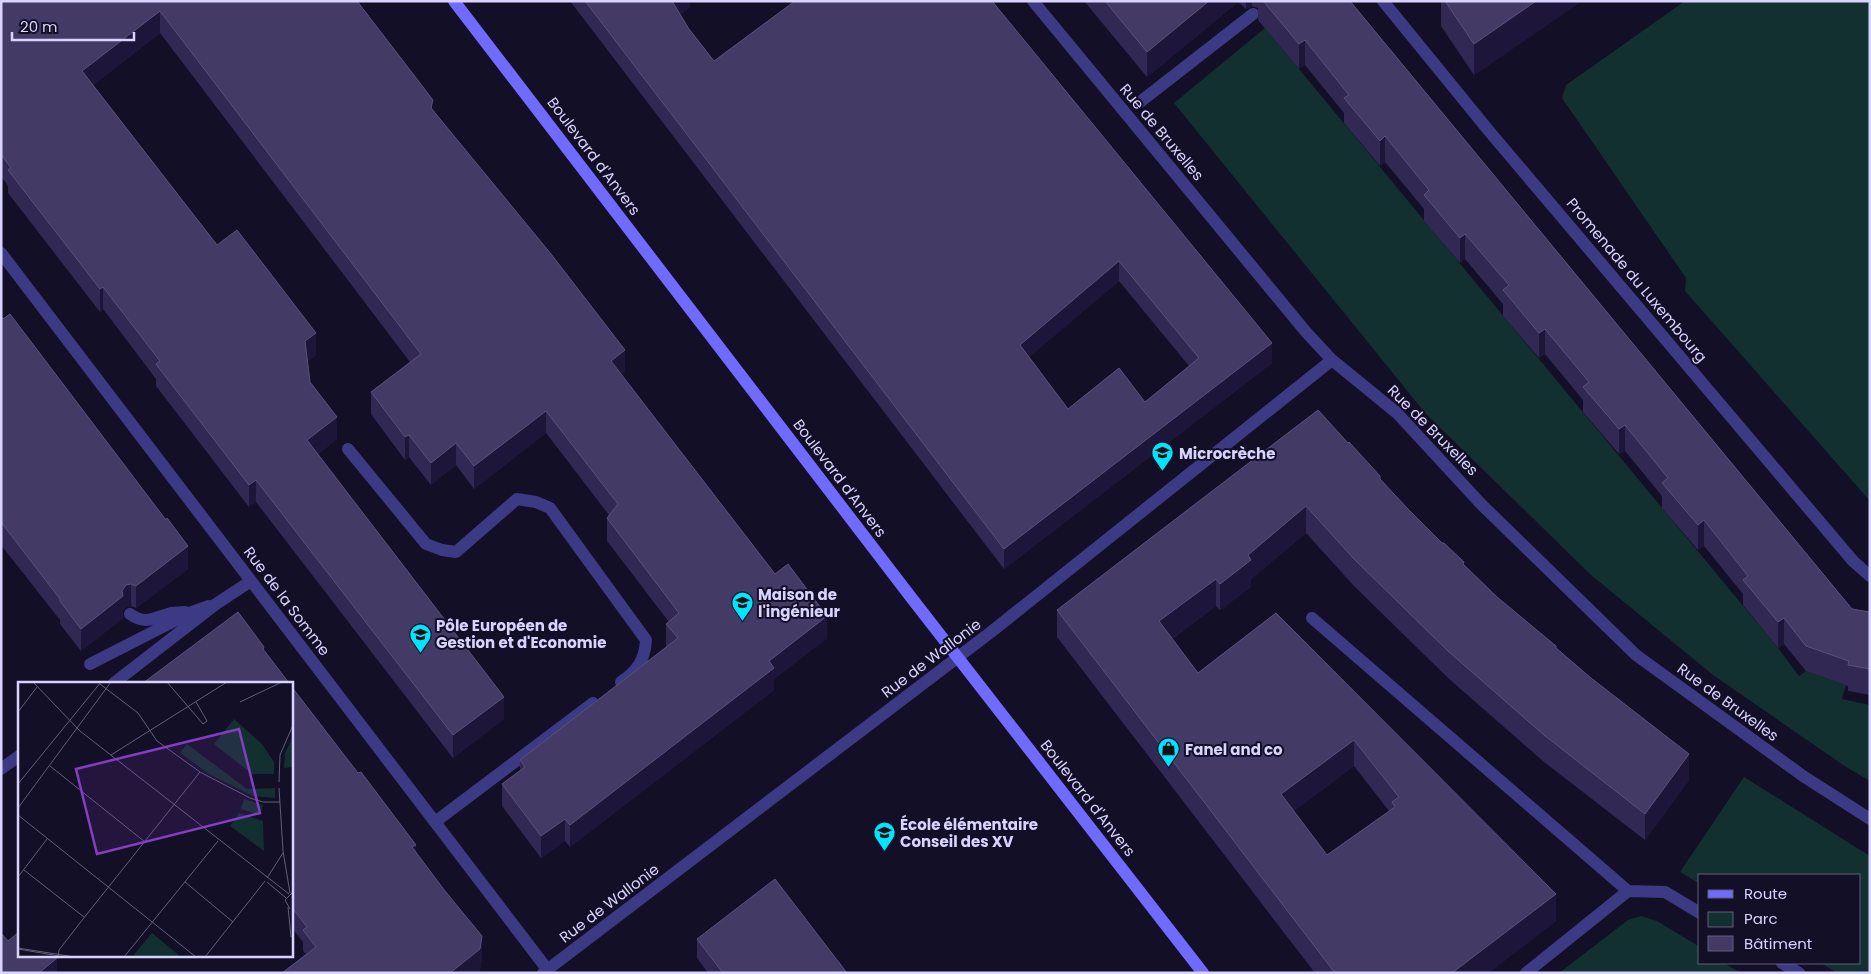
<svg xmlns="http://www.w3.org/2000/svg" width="1871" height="974" font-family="Poppins,sans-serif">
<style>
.green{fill:#12302f}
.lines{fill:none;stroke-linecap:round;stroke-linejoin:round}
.service{stroke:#3d3a85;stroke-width:12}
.pedestrian{stroke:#3d3a85;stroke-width:12}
.minor{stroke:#3d3a85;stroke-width:12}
.secondary{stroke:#6f6bff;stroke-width:12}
.wall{fill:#312854;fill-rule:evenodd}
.shaded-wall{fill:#1d163a}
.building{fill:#433a66;stroke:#5a527e;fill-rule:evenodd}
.labels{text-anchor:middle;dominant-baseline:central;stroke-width:4;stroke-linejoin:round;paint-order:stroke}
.street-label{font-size:15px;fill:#d9d4ff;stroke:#130f26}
.poi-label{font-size:15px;font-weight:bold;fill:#d9d4ff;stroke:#130f26;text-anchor:start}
.inset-road{fill:none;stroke:#625e7d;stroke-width:1}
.view{fill:#843dc5;fill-opacity:0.15;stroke:#843dc5;stroke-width:2.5}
.inset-edge{fill:none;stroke:#d9d4ff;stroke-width:2.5}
</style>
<rect width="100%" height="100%" fill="#130f26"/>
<path class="green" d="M 1685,1 L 1870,1 L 1870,501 L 1685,291 L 1686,278 L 1562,98 L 1566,85 Z
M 1265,28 L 1778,648 L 1799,676 L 1806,671 L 1846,685 L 1842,699 L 1870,705 L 1870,781 L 1846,767 L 1713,675 L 1591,575 L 1426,414 L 1174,103 Z
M 1744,777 L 1870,856 L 1870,973 L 1837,973 L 1821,963 L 1860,963 L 1860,875 L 1700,875 L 1700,884 L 1680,872 Z
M 1641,916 L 1657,921 L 1700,947 L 1700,963 L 1724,963 L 1741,973 L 1559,973 L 1628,920 Z"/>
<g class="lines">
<path class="service" d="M 1383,1 L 1489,131 L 1853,561 L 1870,576
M 348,449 L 426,544 L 442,550 L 456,552 L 517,499 L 536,502 L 550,508 L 646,640 C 645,660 637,671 621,682
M 130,614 C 145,625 153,618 168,614 C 173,612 179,613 185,612
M 1312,618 L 1628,891 L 1665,892 L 1700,913
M 90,664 L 192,612 L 209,606
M 114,683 L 216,604 L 251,581
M 1,769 L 19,756
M 435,822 L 593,703
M 1782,963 L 1799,973
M 1526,973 L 1628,891"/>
<path class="pedestrian" d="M 1140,102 L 1253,14"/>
<path class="minor" d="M 1033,1 L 1306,332 L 1332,360 L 1397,413 L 1481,504 L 1636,655 L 1803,776 L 1870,819
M 1,253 L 547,969
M 543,973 L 991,632 L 1332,360"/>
<path class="secondary" d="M 454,1 L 910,596 L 1203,973"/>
</g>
<path class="wall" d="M 1,1 L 357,1 L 433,110 L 625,372 L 621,375 L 775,574 L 827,638 L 774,679 L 774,690 L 570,847 L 565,841 L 541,858 L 502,806 L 502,784 L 520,770 L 520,760 L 666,647 L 666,624 L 669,622 L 607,541 L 607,518 L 609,515 L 546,433 L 474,489 L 456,465 L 431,485 L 409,457 L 405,460 L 371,414 L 371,392 L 410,362 L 160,33 L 93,85 L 217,245 L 316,355 L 308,361 L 310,382 L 337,439 L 318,454 L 504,719 L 453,758 L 256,502 L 249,507 L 156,386 L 156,379 L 103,309 L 100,312 L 8,193 L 8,186 L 1,176 Z
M 570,1 L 690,1 L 690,7 L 680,15 L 689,29 L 714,61 L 795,1 L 1272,363 L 1004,569 ZM 1119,281 L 1189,366 L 1145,402 L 1068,409 L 1029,357 Z
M 1084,1 L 1350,1 L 1852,609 L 1870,612 L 1870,705 L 1870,695 L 1848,691 L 1848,686 L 1806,671 L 1784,644 L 1778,648 L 1743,605 L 1743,594 L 1704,546 L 1698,550 L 1662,508 L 1662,496 L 1625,451 L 1619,454 L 1583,412 L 1583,400 L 1545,354 L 1539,358 L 1503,316 L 1503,304 L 1465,259 L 1460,263 L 1424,221 L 1424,209 L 1385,162 L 1380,166 L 1344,123 L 1344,113 L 1305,65 L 1299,69 L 1258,20 L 1258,8 L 1252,6 L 1246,9 L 1238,2 L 1147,77 Z
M 1441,1 L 1582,1 L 1474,75 L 1441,26 Z
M 1,316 L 188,569 L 136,608 L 131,606 L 126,607 L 123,611 L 123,618 L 81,651 L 60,624 L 60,620 L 1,545 Z
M 1318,410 L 1380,479 L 1408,509 L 1464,565 L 1497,597 L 1556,648 L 1689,780 L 1645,840 L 1544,762 L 1448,678 L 1354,586 L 1306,533 L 1251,579 L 1251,587 L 1220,610 L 1216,606 L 1172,639 L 1198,673 L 1276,613 L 1556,921 L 1488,973 L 1315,973 L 1057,637 L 1057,610 ZM 1354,766 L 1389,811 L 1327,855 L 1294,811 Z
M 291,686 L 416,852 L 482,957 L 480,970 L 477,973 L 282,973 L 306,954 L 303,951 L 303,942 L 291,927 Z
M 697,939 L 847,973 L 708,973 L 697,958 Z"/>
<path class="shaded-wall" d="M 690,1 L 690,7 L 672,21 L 672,2 Z
M 1209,1 L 1238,1 L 1238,2 L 1147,77 L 1147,52 Z
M 1246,1 L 1252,1 L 1252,6 L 1246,9 Z
M 1536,1 L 1582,1 L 1474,75 L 1474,44 Z
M 160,11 L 160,33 L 82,93 L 82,71 Z
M 1305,40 L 1305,65 L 1299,69 L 1299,44 Z
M 1385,136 L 1385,162 L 1380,166 L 1380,141 Z
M 1465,234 L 1465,259 L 1460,263 L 1460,238 Z
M 1119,261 L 1119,281 L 1020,365 L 1020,345 Z
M 103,287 L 103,309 L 100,312 L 100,289 Z
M 1545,329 L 1545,354 L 1539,358 L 1539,333 Z
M 316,333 L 316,355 L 305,363 L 305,341 Z
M 1272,343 L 1272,363 L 1004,569 L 1004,549 Z
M 625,350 L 625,372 L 611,383 L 611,361 Z
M 546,411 L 546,433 L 474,489 L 474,466 Z
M 337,417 L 337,439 L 307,462 L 307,440 Z
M 1625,425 L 1625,451 L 1619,454 L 1619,429 Z
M 409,435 L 409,457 L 405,460 L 405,437 Z
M 456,443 L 456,465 L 431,485 L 431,463 Z
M 256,480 L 256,502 L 249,507 L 249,485 Z
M 1306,506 L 1306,533 L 1251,579 L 1251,587 L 1220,610 L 1220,584 L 1248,555 Z
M 1704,520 L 1704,546 L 1698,550 L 1698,525 Z
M 188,546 L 188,569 L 136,608 L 136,586 Z
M 1216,579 L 1216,606 L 1159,648 L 1159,621 Z
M 131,584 L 131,606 L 126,607 L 123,611 L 123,618 L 81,651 L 81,629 L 122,591 L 126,585 Z
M 827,616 L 827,638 L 774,679 L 774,690 L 570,847 L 570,825 L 769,661 Z
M 1784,618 L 1784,644 L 1778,648 L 1778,622 Z
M 504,697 L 504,719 L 453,758 L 453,735 Z
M 1354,740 L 1354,766 L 1281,821 L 1281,794 Z
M 1689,754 L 1689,780 L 1645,840 L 1645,814 Z
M 565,819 L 565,841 L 541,858 L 541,836 Z
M 416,845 L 416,866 L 412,847 Z
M 1556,894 L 1556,921 L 1488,973 L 1452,973 Z
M 482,936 L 482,957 L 480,970 L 477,973 L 450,973 Z
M 57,958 L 57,973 L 39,973 Z"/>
<path class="building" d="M 1,1 L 357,1 L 433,100 L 431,108 L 551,254 L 625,350 L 611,361 L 775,574 L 788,564 L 827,616 L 769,661 L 774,668 L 570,825 L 565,819 L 541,836 L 502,784 L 525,767 L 520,760 L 678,638 L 666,624 L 679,613 L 607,518 L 618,504 L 546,411 L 474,466 L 456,443 L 431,463 L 409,435 L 405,437 L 371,392 L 421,354 L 160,11 L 82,71 L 217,245 L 237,230 L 316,333 L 305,341 L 310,382 L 337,417 L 307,440 L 504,697 L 453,735 L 256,480 L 249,485 L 156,364 L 160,361 L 103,287 L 100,289 L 8,170 L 11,168 L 1,154 Z
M 585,1 L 672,1 L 689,29 L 714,61 L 795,1 L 992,1 L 1272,343 L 1004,549 ZM 1119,261 L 1199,358 L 1145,402 L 1119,368 L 1068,409 L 1020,345 Z
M 1105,1 L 1209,1 L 1147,52 Z
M 1263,1 L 1350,1 L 1852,609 L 1870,612 L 1870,669 L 1848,665 L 1849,661 L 1806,646 L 1784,618 L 1778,622 L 1743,580 L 1748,576 L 1704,520 L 1698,525 L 1662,483 L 1668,478 L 1625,425 L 1619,429 L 1583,387 L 1589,382 L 1545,329 L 1539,333 L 1503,290 L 1509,285 L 1465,234 L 1460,238 L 1424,195 L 1429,190 L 1385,136 L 1380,141 L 1344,98 L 1349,95 L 1305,40 L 1299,44 Z
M 1445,1 L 1536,1 L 1474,44 Z
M 10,314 L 166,520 L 167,518 L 188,546 L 136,586 L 131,584 L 126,585 L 122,591 L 123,596 L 81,629 L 60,601 L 60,599 L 1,522 L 1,316 L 3,319 Z
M 1318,410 L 1348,443 L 1349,442 L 1380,476 L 1380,479 L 1408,509 L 1442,543 L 1444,543 L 1464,562 L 1463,564 L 1497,597 L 1556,646 L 1556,648 L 1591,678 L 1689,754 L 1645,814 L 1544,735 L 1448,651 L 1354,559 L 1306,506 L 1248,555 L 1251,560 L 1220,584 L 1216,579 L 1159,621 L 1198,673 L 1276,613 L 1556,894 L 1452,973 L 1335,973 L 1057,610 ZM 1354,740 L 1399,797 L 1392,802 L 1395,807 L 1327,855 L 1281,794 Z
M 238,612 L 264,647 L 263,649 L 289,683 L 143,683 Z
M 291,686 L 358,773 L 361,772 L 416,845 L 412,847 L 445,891 L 482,936 L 480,949 L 450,973 L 282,973 L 316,947 L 303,930 L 307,927 L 291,906 Z
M 775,879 L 847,973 L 723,973 L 697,939 Z
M 19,932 L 19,955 L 55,955 L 57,958 L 39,973 L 1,973 L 1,933 L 8,941 Z"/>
<defs>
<symbol id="school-pin" viewBox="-11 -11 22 30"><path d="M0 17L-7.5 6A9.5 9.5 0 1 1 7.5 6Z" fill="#00e5ff" stroke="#130f26"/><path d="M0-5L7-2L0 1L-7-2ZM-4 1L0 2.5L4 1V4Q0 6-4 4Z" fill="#111"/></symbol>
<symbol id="university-pin" viewBox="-11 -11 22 30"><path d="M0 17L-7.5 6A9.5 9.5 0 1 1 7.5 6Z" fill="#00e5ff" stroke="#130f26"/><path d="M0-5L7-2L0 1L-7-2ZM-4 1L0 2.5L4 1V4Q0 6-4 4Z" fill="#111"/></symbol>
<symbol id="shop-pin" viewBox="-11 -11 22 30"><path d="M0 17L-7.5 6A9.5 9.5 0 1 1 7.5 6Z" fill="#00e5ff" stroke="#130f26"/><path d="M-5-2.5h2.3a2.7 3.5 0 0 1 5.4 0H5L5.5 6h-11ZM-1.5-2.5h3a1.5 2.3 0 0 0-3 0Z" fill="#111"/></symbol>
</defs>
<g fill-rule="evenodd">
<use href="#school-pin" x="1150" y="440" width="25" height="34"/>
<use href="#university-pin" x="730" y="590" width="25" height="34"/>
<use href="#university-pin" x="408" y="622" width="25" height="34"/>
<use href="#shop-pin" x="1156" y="736" width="25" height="34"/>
<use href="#school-pin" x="872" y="820" width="25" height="34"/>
</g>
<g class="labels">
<g class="street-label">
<text transform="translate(1162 132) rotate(50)">Rue de Bruxelles</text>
<text transform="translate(594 156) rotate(53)">Boulevard d'Anvers</text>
<text transform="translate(1637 280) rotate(50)">Promenade du Luxembourg</text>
<text transform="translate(1433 430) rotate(45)">Rue de Bruxelles</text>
<text transform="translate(840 478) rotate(53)">Boulevard d'Anvers</text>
<text transform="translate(287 601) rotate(53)">Rue de la Somme</text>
<text transform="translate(931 658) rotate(-37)">Rue de Wallonie</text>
<text transform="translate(1728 702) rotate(36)">Rue de Bruxelles</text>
<text transform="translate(1088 798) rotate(52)">Boulevard d'Anvers</text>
<text transform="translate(609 903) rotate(-37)">Rue de Wallonie</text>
</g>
<g class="poi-label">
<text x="1179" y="453">Microcrèche</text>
<text x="758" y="594">Maison de<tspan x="758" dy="17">l'ingénieur</tspan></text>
<text x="436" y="625">Pôle Européen de<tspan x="436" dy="17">Gestion et d'Economie</tspan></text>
<text x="1185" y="749">Fanel and co</text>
<text x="900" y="824">École élémentaire<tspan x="900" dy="17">Conseil des XV</tspan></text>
</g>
</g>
<g transform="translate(18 682)">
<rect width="275" height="275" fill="#130f26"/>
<path d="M 216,37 L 244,62 L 256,80 L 256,92 L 234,92 L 196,62 ZM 275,54 L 275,85 L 266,86 L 267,71 ZM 169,62 L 229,107 L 257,106 L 257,116 L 235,114 L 191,92 L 162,71 ZM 226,117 L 245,123 L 242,133 L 223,127 ZM 221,131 L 245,139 L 246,169 L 212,144 ZM 134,251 L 163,275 L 114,275 Z" fill="#12302f"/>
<path class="inset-road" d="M 15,0 L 62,49 L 271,212M 149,0 L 185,42 L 189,39 L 178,20M 82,2 L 120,31 L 139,59 L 182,90 L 232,116 L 245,120 L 262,120M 222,20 L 264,0M 0,30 L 19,5M 93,73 L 209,0M 32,84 L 127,160M 261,100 L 262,73 L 275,43M 0,102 L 83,0M 261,106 L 265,169 L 272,211M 0,126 L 93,0M 0,133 L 178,275M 6,188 L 66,235M 0,195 L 29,157M 249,196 L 265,171M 167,200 L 215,240M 249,200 L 268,216M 270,225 L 273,255M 272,227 L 267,218 L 275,210M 275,229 L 275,268M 0,266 L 57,275M 0,267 L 47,275M 40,275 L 41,268 L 65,237 L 182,90M 106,275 L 200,159M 187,275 L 247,199"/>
<path class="view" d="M 221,47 L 242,131 L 79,172 L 58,87 Z"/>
<rect width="275" height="275" class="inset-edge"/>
</g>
<rect width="1871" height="974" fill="none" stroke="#d9d4ff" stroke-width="5"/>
<rect x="1698" y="874" width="162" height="90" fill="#130f26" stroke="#625e7d"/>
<rect x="1708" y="890" width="25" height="8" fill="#6f6bff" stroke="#625e7d"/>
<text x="1744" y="899" font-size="15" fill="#d9d4ff">Route</text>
<rect x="1708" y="912" width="25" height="15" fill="#12302f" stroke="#625e7d"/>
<text x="1744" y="924" font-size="15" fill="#d9d4ff">Parc</text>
<rect x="1708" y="936" width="25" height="15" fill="#433a66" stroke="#625e7d"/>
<text x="1744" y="949" font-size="15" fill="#d9d4ff">Bâtiment</text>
<path d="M12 32v8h122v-8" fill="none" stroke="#d9d4ff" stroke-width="2.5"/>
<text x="20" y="32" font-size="15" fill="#d9d4ff" stroke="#130f26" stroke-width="4" paint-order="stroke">20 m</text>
</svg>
